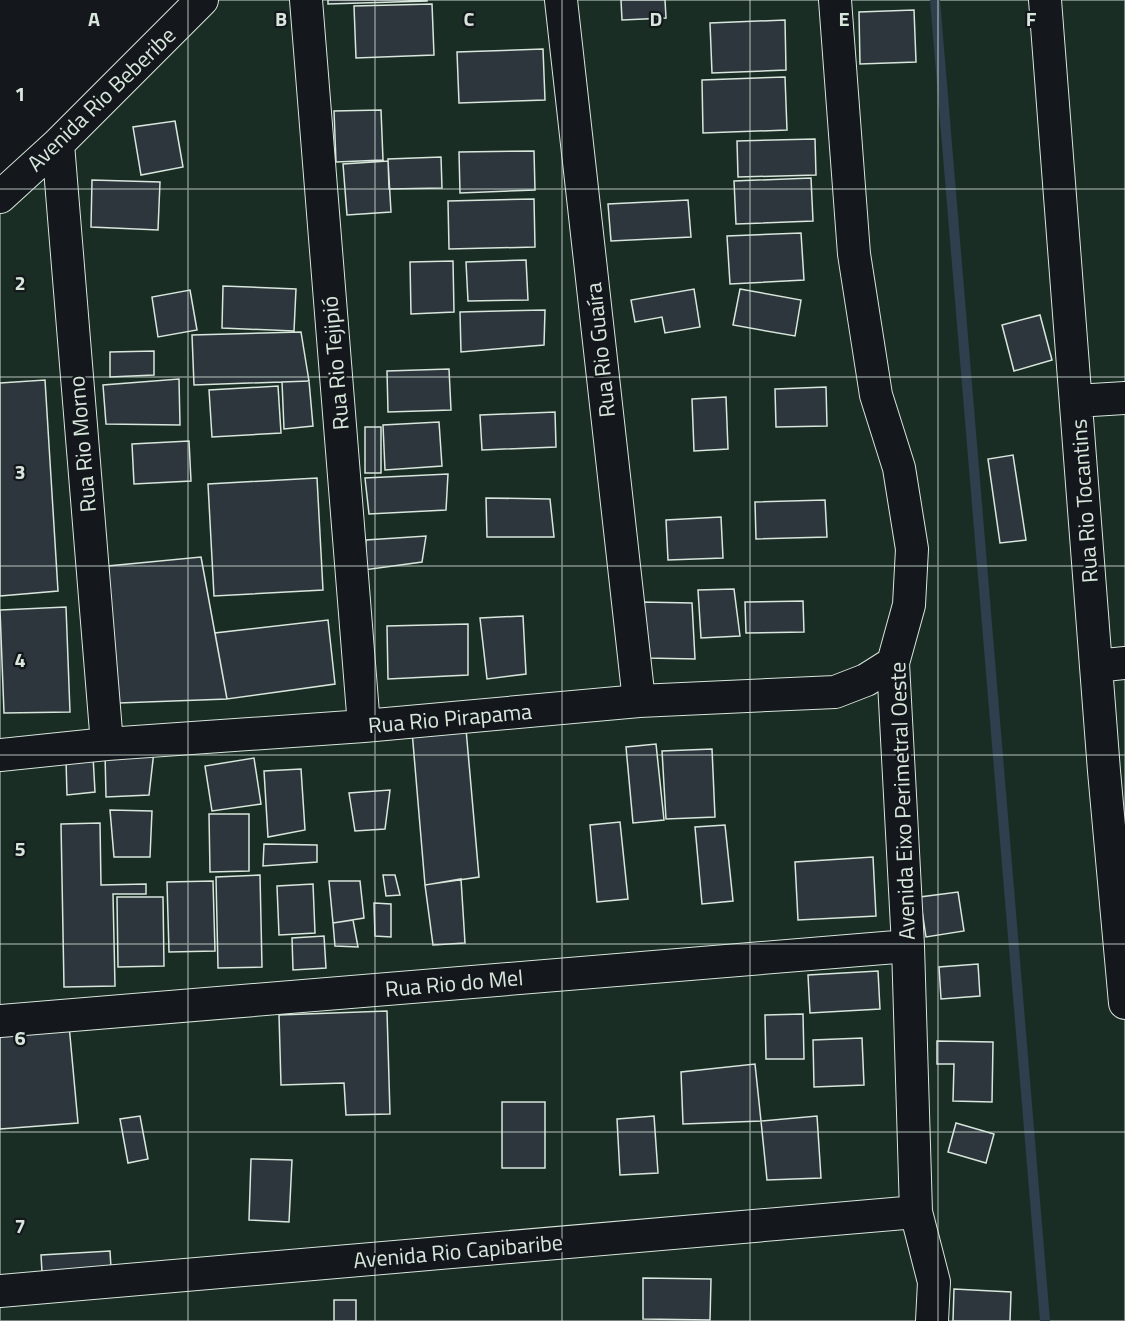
<svg xmlns="http://www.w3.org/2000/svg" width="1125" height="1321" font-family="'Titillium Web',sans-serif">
<style>
.green{fill:#1a2d24;stroke:#939e99;stroke-width:1.5}
.lines{fill:none;stroke-linecap:round;stroke-linejoin:round}
.stream{stroke:#2f3f4d;stroke-width:10}
.building{fill:#2c363c;stroke:#d8e6dc;stroke-width:1.5}
.street-casing{stroke:#d8e6dc;stroke-width:34}
.street{stroke:#14181c;stroke-width:32}
.grid{fill:none;stroke:#d8e6dc;stroke-width:1.5;stroke-opacity:0.55}
.labels{text-anchor:middle;dominant-baseline:central;stroke-width:4.5;stroke-linejoin:round;paint-order:stroke}
.street-label{font-size:22px;fill:#d8e6dc;stroke:#14181c}
.grid-label{font-size:20px;text-anchor:middle;font-weight:bold;fill:#d8e6dc;stroke:#14181c;stroke-width:4.5;stroke-linejoin:round;paint-order:stroke}
</style>
<rect width="100%" height="100%" fill="#14181c"/>
<path class="green" d="M 215,0 L 1125,0 L 1125,1321 L 0,1321 L 0,210 Z"/>
<g class="lines">
<path class="stream" d="M 935,0 L 1045,1321"/>
</g>
<path class="building" d="M 328,0 L 427,0 L 427,1 L 328,4 Z
M 621,0 L 665,0 L 666,18 L 622,20 Z
M 432,4 L 434,55 L 356,58 L 354,6 Z
M 914,10 L 916,62 L 860,64 L 859,12 Z
M 785,20 L 786,70 L 712,73 L 710,23 Z
M 543,49 L 545,100 L 459,103 L 457,52 Z
M 785,77 L 787,130 L 703,133 L 702,80 Z
M 381,110 L 383,160 L 336,162 L 334,111 Z
M 175,121 L 183,167 L 141,175 L 133,127 Z
M 815,139 L 816,175 L 738,177 L 737,141 Z
M 534,151 L 535,190 L 460,193 L 459,152 Z
M 441,157 L 442,188 L 389,189 L 388,159 Z
M 388,161 L 391,212 L 347,215 L 343,164 Z
M 811,178 L 813,221 L 736,224 L 734,181 Z
M 92,180 L 160,182 L 158,230 L 91,227 Z
M 534,199 L 535,247 L 449,249 L 448,201 Z
M 688,200 L 691,237 L 611,241 L 608,204 Z
M 801,233 L 804,280 L 730,284 L 727,236 Z
M 526,260 L 528,300 L 468,301 L 466,262 Z
M 453,261 L 454,312 L 411,314 L 410,262 Z
M 223,286 L 296,289 L 294,331 L 222,328 Z
M 694,289 L 700,327 L 665,333 L 662,317 L 635,322 L 631,300 Z
M 740,289 L 801,300 L 795,336 L 733,325 Z
M 190,290 L 197,330 L 158,337 L 152,297 Z
M 545,310 L 544,345 L 461,352 L 460,312 Z
M 1040,315 L 1052,360 L 1014,371 L 1002,325 Z
M 301,332 L 309,381 L 194,385 L 192,335 Z
M 154,351 L 154,375 L 110,377 L 110,352 Z
M 449,369 L 451,410 L 388,412 L 387,371 Z
M 179,379 L 180,425 L 106,424 L 103,385 Z
M 45,380 L 58,591 L 0,596 L 0,383 Z
M 309,381 L 313,426 L 284,429 L 282,382 Z
M 278,386 L 281,433 L 212,437 L 209,390 Z
M 826,387 L 827,426 L 776,427 L 775,389 Z
M 726,397 L 728,449 L 694,451 L 692,399 Z
M 555,412 L 556,447 L 482,450 L 480,415 Z
M 439,422 L 442,466 L 385,470 L 383,425 Z
M 365,427 L 381,427 L 381,473 L 365,473 Z
M 189,441 L 191,481 L 134,484 L 132,444 Z
M 1013,455 L 1026,540 L 1000,543 L 988,459 Z
M 448,474 L 446,510 L 369,514 L 365,478 Z
M 317,478 L 323,590 L 214,596 L 208,484 Z
M 486,498 L 550,499 L 554,537 L 487,537 Z
M 825,500 L 827,537 L 756,539 L 755,502 Z
M 721,517 L 723,558 L 668,560 L 666,520 Z
M 426,536 L 422,562 L 364,570 L 366,540 Z
M 201,557 L 227,699 L 119,703 L 108,566 Z
M 734,589 L 740,636 L 701,638 L 698,590 Z
M 803,601 L 804,632 L 746,633 L 745,602 Z
M 641,602 L 692,603 L 695,659 L 647,658 Z
M 66,607 L 70,712 L 4,713 L 0,610 Z
M 523,616 L 526,674 L 487,679 L 480,618 Z
M 328,620 L 335,684 L 227,699 L 215,633 Z
M 468,624 L 468,675 L 388,679 L 387,626 Z
M 466,729 L 479,877 L 425,885 L 412,731 Z
M 656,744 L 664,820 L 633,823 L 626,747 Z
M 712,749 L 715,817 L 666,819 L 662,751 Z
M 154,751 L 149,795 L 106,797 L 105,753 Z
M 93,756 L 95,792 L 67,795 L 66,760 Z
M 254,758 L 261,804 L 212,811 L 205,766 Z
M 301,769 L 305,830 L 268,837 L 264,771 Z
M 390,790 L 385,829 L 355,831 L 349,793 Z
M 110,810 L 152,811 L 150,857 L 114,857 Z
M 209,814 L 249,814 L 249,871 L 210,872 Z
M 620,822 L 628,899 L 597,902 L 590,825 Z
M 100,823 L 101,885 L 146,884 L 146,894 L 113,894 L 115,986 L 64,987 L 61,824 Z
M 725,825 L 733,901 L 702,904 L 695,827 Z
M 264,844 L 317,845 L 317,862 L 263,866 Z
M 873,857 L 876,916 L 798,920 L 795,862 Z
M 260,875 L 262,967 L 218,968 L 216,877 Z
M 383,875 L 395,875 L 400,895 L 386,896 Z
M 461,879 L 465,943 L 433,945 L 425,885 Z
M 213,881 L 215,951 L 169,952 L 167,882 Z
M 329,881 L 360,881 L 364,918 L 333,923 Z
M 313,884 L 315,933 L 279,935 L 277,886 Z
M 958,892 L 964,931 L 926,937 L 920,897 Z
M 117,897 L 163,897 L 164,966 L 118,967 Z
M 374,903 L 391,904 L 391,937 L 375,936 Z
M 353,920 L 358,947 L 335,946 L 333,923 Z
M 324,936 L 326,968 L 293,970 L 292,938 Z
M 978,964 L 980,996 L 941,999 L 939,967 Z
M 878,971 L 880,1009 L 810,1013 L 808,975 Z
M 387,1011 L 390,1114 L 346,1115 L 344,1083 L 281,1085 L 279,1015 Z
M 803,1014 L 804,1059 L 766,1059 L 765,1015 Z
M 69,1025 L 78,1123 L 0,1129 L 0,1032 Z
M 862,1038 L 864,1085 L 814,1087 L 813,1040 Z
M 937,1041 L 993,1042 L 992,1102 L 953,1101 L 954,1064 L 937,1064 Z
M 755,1064 L 761,1121 L 683,1124 L 681,1072 Z
M 502,1102 L 545,1102 L 545,1168 L 502,1168 Z
M 140,1116 L 148,1159 L 128,1163 L 120,1119 Z
M 654,1116 L 658,1173 L 620,1175 L 617,1119 Z
M 817,1116 L 821,1178 L 767,1180 L 761,1121 Z
M 956,1123 L 994,1134 L 986,1163 L 948,1152 Z
M 251,1159 L 292,1160 L 289,1222 L 249,1220 Z
M 110,1251 L 111,1268 L 42,1272 L 41,1255 Z
M 643,1278 L 711,1279 L 710,1320 L 643,1319 Z
M 954,1289 L 1011,1292 L 1010,1321 L 953,1321 Z
M 334,1300 L 356,1300 L 356,1321 L 334,1321 Z"/>
<g class="lines">
<defs>
<path id="street" d="M 306,0 L 364,726
M 561,0 L 639,701
M 835,0 L 854,254 L 876,395 L 899,468 L 912,549 L 909,605 L 893,663 L 908,946 L 916,1212 L 934,1282 L 932,1321
M 1045,0 L 1104,771 L 1125,1003
M 58,144 L 107,744
M 0,197 L 58,144 L 202,0
M 1076,401 L 1125,398
M 1096,666 L 1125,663
M 0,755 L 107,744 L 364,726 L 639,701 L 835,692 L 866,680 L 893,663
M 0,1021 L 908,946
M 0,1291 L 916,1212"/>
</defs>
<use href="#street" class="street-casing"/>
<use href="#street" class="street"/>
</g>
<path class="grid" d="M 188,0 L 188,1321M 375,0 L 375,1321M 562,0 L 562,1321M 750,0 L 750,1321M 938,0 L 938,1321M 0,189 L 1125,189M 0,377 L 1125,377M 0,566 L 1125,566M 0,755 L 1125,755M 0,944 L 1125,944M 0,1132 L 1125,1132"/>
<g class="labels">
<g class="street-label">
<text transform="translate(101 99) rotate(-44)">Avenida Rio Beberibe</text>
<text transform="translate(600 350) rotate(-96)">Rua Rio Guaíra</text>
<text transform="translate(335 363) rotate(-95)">Rua Rio Tejipió</text>
<text transform="translate(82 444) rotate(-95)">Rua Rio Morno</text>
<text transform="translate(1084 501) rotate(-94)">Rua Rio Tocantins</text>
<text transform="translate(450 718) rotate(-5)">Rua Rio Pirapama</text>
<text transform="translate(902 801) rotate(-92)">Avenida Eixo Perimetral Oeste</text>
<text transform="translate(454 983) rotate(-5)">Rua Rio do Mel</text>
<text transform="translate(458 1251) rotate(-5)">Avenida Rio Capibaribe</text>
</g>
</g>
<g class="grid-label">
<text x="94" y="26">A</text>
<text x="281" y="26">B</text>
<text x="469" y="26">C</text>
<text x="656" y="26">D</text>
<text x="844" y="26">E</text>
<text x="1031" y="26">F</text>
<text x="20" y="101">1</text>
<text x="20" y="290">2</text>
<text x="20" y="479">3</text>
<text x="20" y="667">4</text>
<text x="20" y="856">5</text>
<text x="20" y="1045">6</text>
<text x="20" y="1233">7</text>
</g>
</svg>
